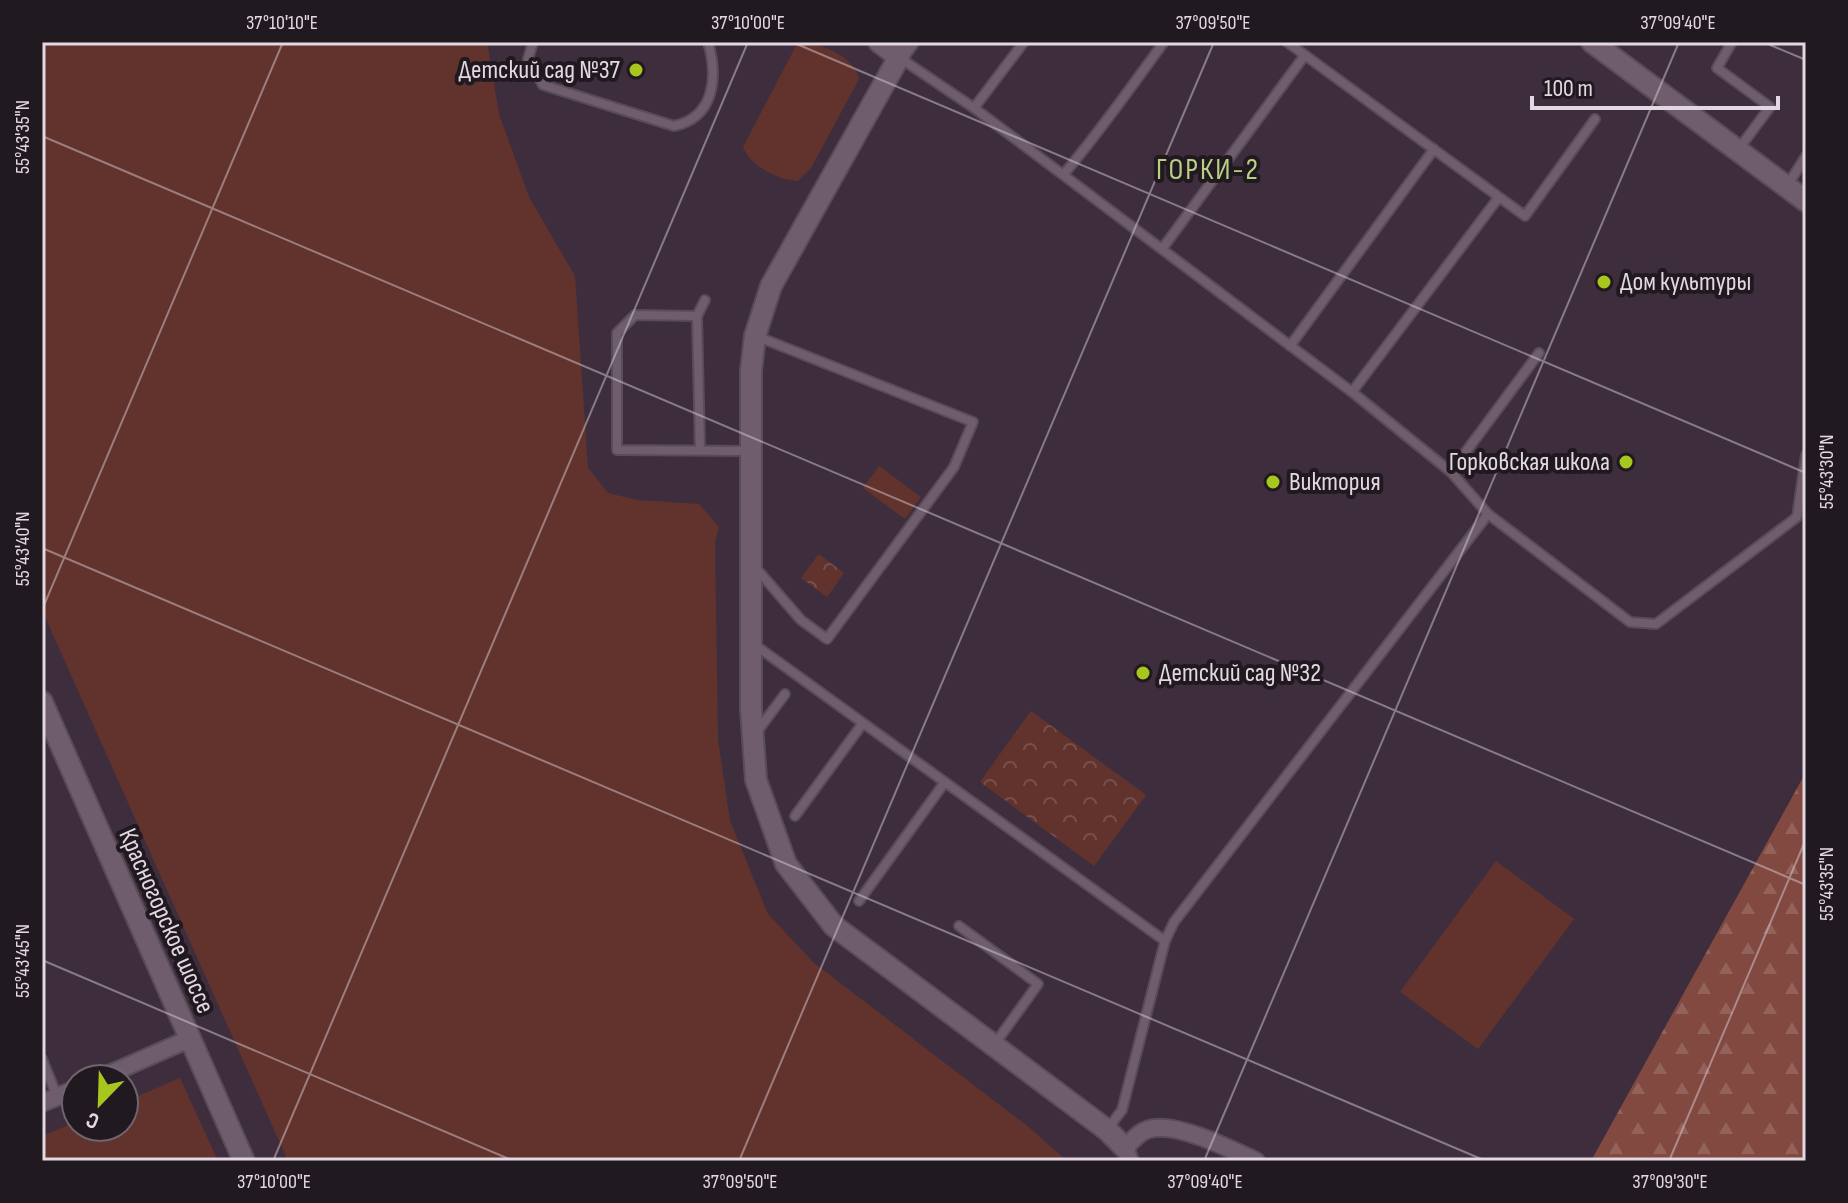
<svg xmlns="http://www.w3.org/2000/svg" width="1848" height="1203" font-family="'Sofia Sans Condensed',sans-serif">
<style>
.grass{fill:#62332d}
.forest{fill:url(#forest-firs)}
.park{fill:url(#park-crowns)}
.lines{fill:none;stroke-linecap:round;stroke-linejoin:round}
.lane-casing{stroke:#594c59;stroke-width:12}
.street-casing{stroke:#594c59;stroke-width:20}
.secondary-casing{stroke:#594c59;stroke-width:24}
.lane{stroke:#6f5d6e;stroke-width:8}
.street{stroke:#6f5d6e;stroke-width:16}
.secondary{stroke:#6f5d6e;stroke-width:20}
.ticks{fill:none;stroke:#e3d8e2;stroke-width:2;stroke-opacity:0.45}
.poi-dot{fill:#a7c71e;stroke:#201920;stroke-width:3}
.labels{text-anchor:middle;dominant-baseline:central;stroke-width:8;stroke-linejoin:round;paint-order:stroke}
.poi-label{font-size:26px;fill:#e3d8e2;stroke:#201920;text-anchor:start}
.street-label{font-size:26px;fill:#e3d8e2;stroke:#201920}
.quarter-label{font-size:30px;letter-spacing:2px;fill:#bace84;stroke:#201920}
.neatline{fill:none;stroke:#e3d8e2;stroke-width:3}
.ticks-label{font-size:20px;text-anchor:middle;fill:#e3d8e2}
</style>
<defs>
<pattern id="forest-firs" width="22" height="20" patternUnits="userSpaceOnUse" patternTransform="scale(2)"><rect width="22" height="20" fill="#814940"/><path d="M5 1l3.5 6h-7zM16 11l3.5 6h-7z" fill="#93625b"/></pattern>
<pattern id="park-crowns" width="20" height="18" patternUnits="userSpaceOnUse" patternTransform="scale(2)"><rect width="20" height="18" fill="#62332d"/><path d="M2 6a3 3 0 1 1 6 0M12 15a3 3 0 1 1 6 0" fill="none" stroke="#78504b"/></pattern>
</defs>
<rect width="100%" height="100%" fill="#3e2e3d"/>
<path class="grass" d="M 42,42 L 487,42 L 499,114 L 529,197 L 575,276 L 588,468 L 608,493 L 637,500 L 699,504 L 719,527 L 715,542 L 718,740 L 730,821 L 768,914 L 814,963 L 1026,1125 L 1067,1161 L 288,1161 L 42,610 Z
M 798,42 C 818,42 855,56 859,79 L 811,168 L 798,181 C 778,180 750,166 743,147 Z
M 879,466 L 921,497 L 905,519 L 863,488 Z
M 1496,861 L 1574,919 L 1478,1049 L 1400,992 Z
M 180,1078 L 218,1161 L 42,1161 L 42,1136 L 76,1122 L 76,1127 L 124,1127 L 124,1102 Z"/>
<path class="forest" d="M 1806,772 L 1806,1161 L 1591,1161 Z"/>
<path class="park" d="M 819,554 L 844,573 L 827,597 L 801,578 Z
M 1031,711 L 1146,795 L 1094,866 L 980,782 Z"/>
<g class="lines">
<defs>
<path id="lane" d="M 533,42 L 528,59 L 543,85 L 674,126 C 715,117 718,77 708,42
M 1287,42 L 1499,197 L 1352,392
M 1732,42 L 1717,68 L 1770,107 L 1738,150
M 900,58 L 974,108 L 1352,392 L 1451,472 L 1488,514 L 1630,622 L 1656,624 L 1797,517 L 1806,455
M 974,108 L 1024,42
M 1063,175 C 1099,133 1131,87 1164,42
M 1787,186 L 1806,156
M 1499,197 L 1525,216 L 1595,119
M 1162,249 L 1305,55
M 705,300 L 697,316 L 635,315 L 617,333 L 617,450 L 750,451
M 697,316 L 700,450
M 1290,346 L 1434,149
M 1451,472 L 1539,353
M 754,566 L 801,620 L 827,639 L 954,467 L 973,422 L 756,336
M 755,645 L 1165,941
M 756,733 L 785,694
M 795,816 L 863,723
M 859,901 L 945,782
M 959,926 L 1038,984 L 994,1045
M 42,1059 L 57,1096
M 1107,1130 L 1122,1110 L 1165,941 L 1174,922 L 1488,514"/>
<path id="street" d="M 899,57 L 910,42
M 98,1079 L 189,1039
M 42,1103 L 76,1089
M 1130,1161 L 1125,1148 C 1134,1139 1141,1129 1155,1128 C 1183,1125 1230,1149 1256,1161"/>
<path id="secondary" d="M 879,42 L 899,57 L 771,286 L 755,336 L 751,371 L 751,709 L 756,780 L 786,864 L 834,926 L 1107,1130 L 1125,1148
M 1592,42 L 1806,201
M 42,702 L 244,1161"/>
</defs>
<use href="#lane" class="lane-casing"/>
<use href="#street" class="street-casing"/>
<use href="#secondary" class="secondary-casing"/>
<use href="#lane" class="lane"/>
<use href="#street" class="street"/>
<use href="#secondary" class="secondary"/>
</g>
<path class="ticks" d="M 792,42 L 1806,473M 1763,42 L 1806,60M 42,136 L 1806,885M 42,548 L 1486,1161M 42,610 L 283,42M 42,960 L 514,1161M 273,1161 L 748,42M 739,1161 L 1214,42M 1204,1161 L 1679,42M 1669,1161 L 1806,839"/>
<g class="poi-dot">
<circle cx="636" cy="70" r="8"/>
<circle cx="1604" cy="282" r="8"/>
<circle cx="1626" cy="462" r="8"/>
<circle cx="1273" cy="482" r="8"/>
<circle cx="1143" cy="673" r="8"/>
</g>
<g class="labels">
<g class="poi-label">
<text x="620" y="70" text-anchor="end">Детский сад №37</text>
<text x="1620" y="282">Дом культуры</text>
<text x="1610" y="462" text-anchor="end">Горковская школа</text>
<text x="1289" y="482">Виктория</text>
<text x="1159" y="673">Детский сад №32</text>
</g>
<g class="street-label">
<text transform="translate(166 921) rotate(66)">Красногорское шоссе</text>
</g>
<g class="quarter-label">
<text x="1208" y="170">ГОРКИ-2</text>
</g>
</g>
<rect width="1848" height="1203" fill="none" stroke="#201920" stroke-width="88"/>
<g transform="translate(100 1103) rotate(203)"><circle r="38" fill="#201920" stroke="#6e656e" stroke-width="2"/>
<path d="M0-6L14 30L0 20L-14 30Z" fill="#a7c71e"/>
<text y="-12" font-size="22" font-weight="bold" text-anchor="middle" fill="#e3d8e2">С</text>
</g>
<path d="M1532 96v12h246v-12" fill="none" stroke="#e3d8e2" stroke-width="4"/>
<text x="1544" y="96" font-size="24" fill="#e3d8e2" stroke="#201920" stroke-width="6" paint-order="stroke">100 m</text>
<rect x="44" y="44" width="1760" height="1115" class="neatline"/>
<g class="ticks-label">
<text x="282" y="29">37°10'10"E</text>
<text x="748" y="29">37°10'00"E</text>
<text x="1213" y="29">37°09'50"E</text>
<text x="1678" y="29">37°09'40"E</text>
<text transform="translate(22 137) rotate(-90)" y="7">55°43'35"N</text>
<text transform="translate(1826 472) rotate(-90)" y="7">55°43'30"N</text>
<text transform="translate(22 549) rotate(-90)" y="7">55°43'40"N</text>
<text transform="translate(1826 884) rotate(-90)" y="7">55°43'35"N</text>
<text transform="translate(22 961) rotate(-90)" y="7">55°43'45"N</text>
<text x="274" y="1188">37°10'00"E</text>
<text x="740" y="1188">37°09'50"E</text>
<text x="1205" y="1188">37°09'40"E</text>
<text x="1670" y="1188">37°09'30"E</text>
</g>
</svg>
